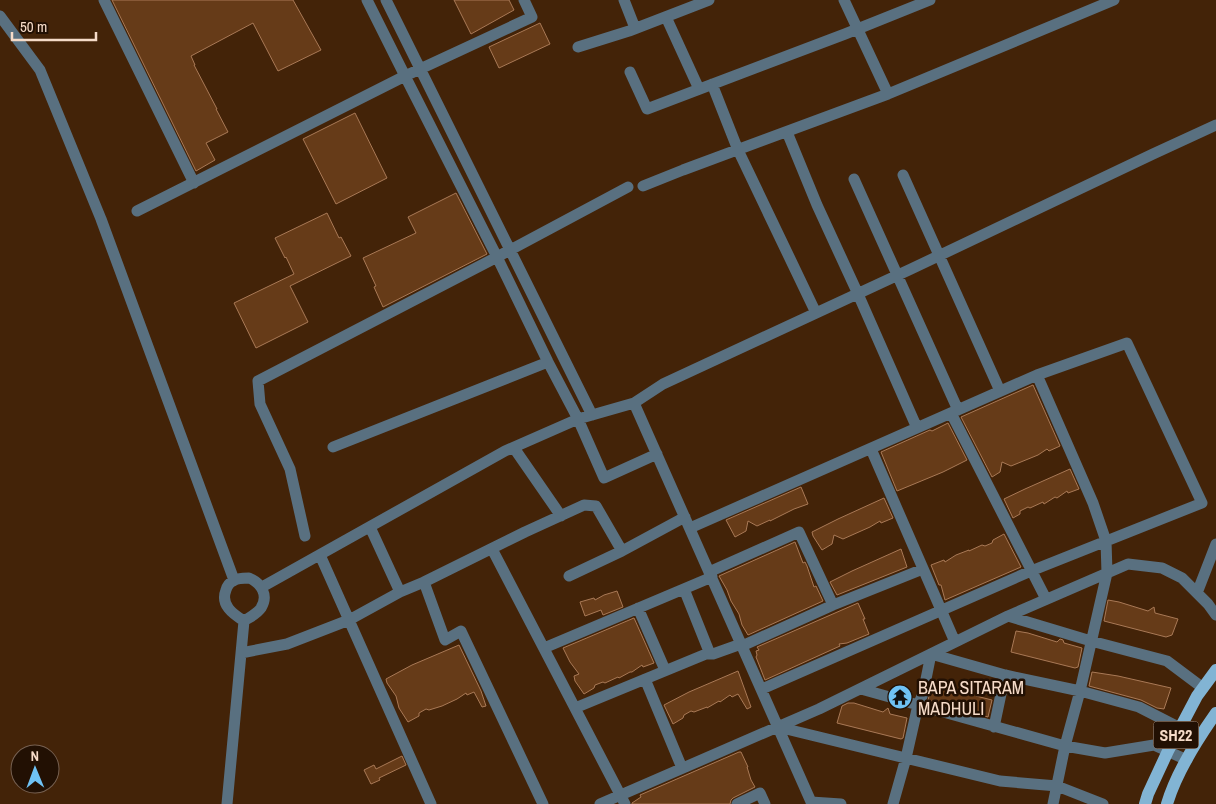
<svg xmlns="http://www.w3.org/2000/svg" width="1216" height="804" font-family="'Archivo Narrow',sans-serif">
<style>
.building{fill:#663b18;stroke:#a97956}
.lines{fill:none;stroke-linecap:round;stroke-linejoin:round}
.minor{stroke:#597080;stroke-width:11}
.major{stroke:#82b4d4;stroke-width:12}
.labels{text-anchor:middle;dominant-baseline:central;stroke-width:5;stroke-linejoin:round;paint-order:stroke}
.shield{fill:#221003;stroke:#b69e8d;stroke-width:1}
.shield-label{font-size:16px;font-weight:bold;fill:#f6dbc8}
.poi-label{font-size:18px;fill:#f6dbc8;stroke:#221003;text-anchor:start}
</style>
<rect width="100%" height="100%" fill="#432308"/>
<path class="building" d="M 112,0 L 293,0 L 321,50 L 278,71 L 253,23 L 191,56 L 195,65 L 194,65 L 217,109 L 216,109 L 228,132 L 206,143 L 215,160 L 196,171 Z
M 454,0 L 509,0 L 514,10 L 471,34 Z
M 540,23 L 550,44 L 499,68 L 489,47 Z
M 355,113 L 387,178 L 336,204 L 303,139 Z
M 456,193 L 487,254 L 383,307 L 374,287 L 376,286 L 363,258 L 416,233 L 408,217 Z
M 327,213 L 339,238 L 341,237 L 351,256 L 290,286 L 308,322 L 256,348 L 234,303 L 294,274 L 286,257 L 285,258 L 275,238 Z
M 1033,385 L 1060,446 L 1049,451 L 1047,449 L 1038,455 L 1011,466 L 1002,462 L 1000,472 L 992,477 L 961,417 Z
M 948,423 L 967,460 L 943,472 L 897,491 L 881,452 L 930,430 L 932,431 Z
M 1070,469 L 1079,489 L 1068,493 L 1067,491 L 1057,498 L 1055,497 L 1044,504 L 1043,502 L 1030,508 L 1028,507 L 1020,511 L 1020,514 L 1013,518 L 1004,499 L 1025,489 Z
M 801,487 L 808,504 L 794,509 L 770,521 L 770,520 L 757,526 L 748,521 L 746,531 L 735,537 L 726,520 Z
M 884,498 L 893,518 L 881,523 L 880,521 L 870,527 L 843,539 L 834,535 L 832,544 L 822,550 L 813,536 L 812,532 L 838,519 Z
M 1004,534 L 1021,567 L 945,600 L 941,585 L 939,585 L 931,565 L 944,560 L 945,562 L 956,555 L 969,550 L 969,551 L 982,545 L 985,546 L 992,543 L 993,540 Z
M 795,542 L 803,563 L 805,562 L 807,566 L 814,587 L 816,586 L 823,601 L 748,635 L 742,625 L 739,614 L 731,601 L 727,590 L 719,576 Z
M 901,549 L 907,567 L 837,595 L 830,582 L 852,571 Z
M 617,591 L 623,607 L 603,615 L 601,610 L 585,616 L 580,602 L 594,598 L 595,600 L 604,595 Z
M 1108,600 L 1119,602 L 1148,611 L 1154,607 L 1155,613 L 1178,619 L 1172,635 L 1166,637 L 1104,621 Z
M 858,603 L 865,619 L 863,619 L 869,634 L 847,643 L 839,644 L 840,646 L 765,680 L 756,657 L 757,655 L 756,651 L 759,650 L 757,647 Z
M 634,618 L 654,663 L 643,667 L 642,665 L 632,672 L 630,672 L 619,678 L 618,677 L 605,683 L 603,682 L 595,685 L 594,688 L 584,694 L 575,681 L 574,676 L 579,674 L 570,662 L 563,648 Z
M 1016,631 L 1028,633 L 1057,642 L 1060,639 L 1063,640 L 1064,643 L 1082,648 L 1078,667 L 1075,668 L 1011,652 Z
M 459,645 L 481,691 L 486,706 L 482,707 L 474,692 L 467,695 L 466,693 L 457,699 L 442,706 L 429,710 L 426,709 L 419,713 L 419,716 L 408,722 L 399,708 L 396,696 L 387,683 L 386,679 L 412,665 Z
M 738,671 L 751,707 L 747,709 L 738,694 L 732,697 L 730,695 L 720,702 L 719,701 L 707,708 L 707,707 L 694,712 L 691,711 L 684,715 L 683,718 L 673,724 L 664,705 L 689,692 Z
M 1092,672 L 1118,676 L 1171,688 L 1164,709 L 1157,708 L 1141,700 L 1089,686 Z
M 932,685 L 940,685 L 969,694 L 975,690 L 976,696 L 992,700 L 988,717 L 928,700 Z
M 848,703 L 854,703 L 883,712 L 888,708 L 890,714 L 907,718 L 903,738 L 901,739 L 837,723 L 842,706 Z
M 739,752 L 741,752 L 748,767 L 747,767 L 751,780 L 755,787 L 733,798 L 731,800 L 730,804 L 632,804 L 632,803 L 641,797 L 640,795 Z
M 402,756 L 406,765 L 379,778 L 380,780 L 371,784 L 364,770 L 374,765 L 376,769 Z"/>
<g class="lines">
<path class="minor" d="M 104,0 L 194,183
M 367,0 L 405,76 L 497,257 L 548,362 L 578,419 L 604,478 L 657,454
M 386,0 L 592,415
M 624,0 L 635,28
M 0,16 L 40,70 L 101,219 L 234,580
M 666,17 L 699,89
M 578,47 L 629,31 L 709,0
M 630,72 L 647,109 L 845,34 L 930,0
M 712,84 L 738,150 L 816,313
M 888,94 L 1114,0
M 787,132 L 817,205 L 858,294 L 917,428
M 903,175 L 1000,391
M 854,179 L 958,410
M 643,186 L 683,170 L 888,94 L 844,0
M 137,211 L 405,76 L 532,17 L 524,0
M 634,403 L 812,804
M 951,413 L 1046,599
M 333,447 L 548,362
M 514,448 L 561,516
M 871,449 L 955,642
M 370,527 L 400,592 L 424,582 L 445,640 L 461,631 L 543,804
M 690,528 L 1037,375 L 1093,503 L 1106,541 L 1107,573 L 1080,691 L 1065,746 L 1053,804
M 305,536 L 290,469 L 260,404 L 258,381 L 497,257 L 628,187
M 492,549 L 625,804
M 320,555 L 431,804
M 709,572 L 799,532 L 833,605
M 569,576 L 622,551 L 685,517
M 249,578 C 261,583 269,595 261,608 C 257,614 250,617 244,621 C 233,614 220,605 226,590 C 227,586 230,582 233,581 C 237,578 244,578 249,578 Z
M 424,582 L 525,532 L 584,505 L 596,506 L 622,551
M 262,587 L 505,451 L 578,419 L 634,403 L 663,384 L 911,269 L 1153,154 L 1216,125
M 684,589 L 710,654
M 1197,593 L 1216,544
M 638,608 L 665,670
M 1008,616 L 1091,641 L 1167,661 L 1203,688
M 742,646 L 833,605 L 923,569
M 544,648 L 712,577
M 241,653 L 287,644 L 349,620 L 400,592
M 645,679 L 682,768
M 762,689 L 1031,571 L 1202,503 L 1127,343 L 1037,375
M 861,689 L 1065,746 L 1105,753 L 1154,745 L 1187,760
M 575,708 L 706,654 L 713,654 L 741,644
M 778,727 L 1000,781 L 1057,786 L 1103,804
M 994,727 L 1005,675
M 811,802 L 841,804
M 227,804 L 244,621
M 600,804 L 819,709 L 1008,616 L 1128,564 L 1162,568 L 1182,578 L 1208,604 L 1216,615
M 737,804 L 760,793 L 765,804
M 893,804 L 906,758 L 918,705 L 923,694 L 931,654 L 1005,675 L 1080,691 L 1139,707 L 1180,728"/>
<path class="major" d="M 1145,804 L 1148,794 L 1168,751 L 1197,696 L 1216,670
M 1167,804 C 1176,773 1197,740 1216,713"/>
</g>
<defs>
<symbol id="temple-disc" viewBox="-11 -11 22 22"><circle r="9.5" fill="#6fc2f4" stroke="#221003"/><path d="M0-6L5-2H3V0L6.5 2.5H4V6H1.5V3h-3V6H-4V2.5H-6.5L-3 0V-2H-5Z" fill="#111"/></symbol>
</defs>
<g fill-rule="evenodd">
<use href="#temple-disc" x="886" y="683" width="28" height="28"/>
</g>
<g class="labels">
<rect class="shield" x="1153.5" y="721.5" width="45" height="27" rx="4"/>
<g class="shield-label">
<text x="1176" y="735">SH22</text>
</g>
<g class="poi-label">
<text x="918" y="687">BAPA SITARAM<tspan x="918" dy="21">MADHULI</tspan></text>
</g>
</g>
<g transform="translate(35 769) rotate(359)"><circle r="24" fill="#221003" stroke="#776152"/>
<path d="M0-4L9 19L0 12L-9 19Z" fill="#6fc2f4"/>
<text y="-8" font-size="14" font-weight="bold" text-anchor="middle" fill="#f6dbc8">N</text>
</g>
<path d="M12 32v8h84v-8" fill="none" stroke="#f6dbc8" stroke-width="2.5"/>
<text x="20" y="32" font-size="15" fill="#f6dbc8" stroke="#221003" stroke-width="4" paint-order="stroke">50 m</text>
</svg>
